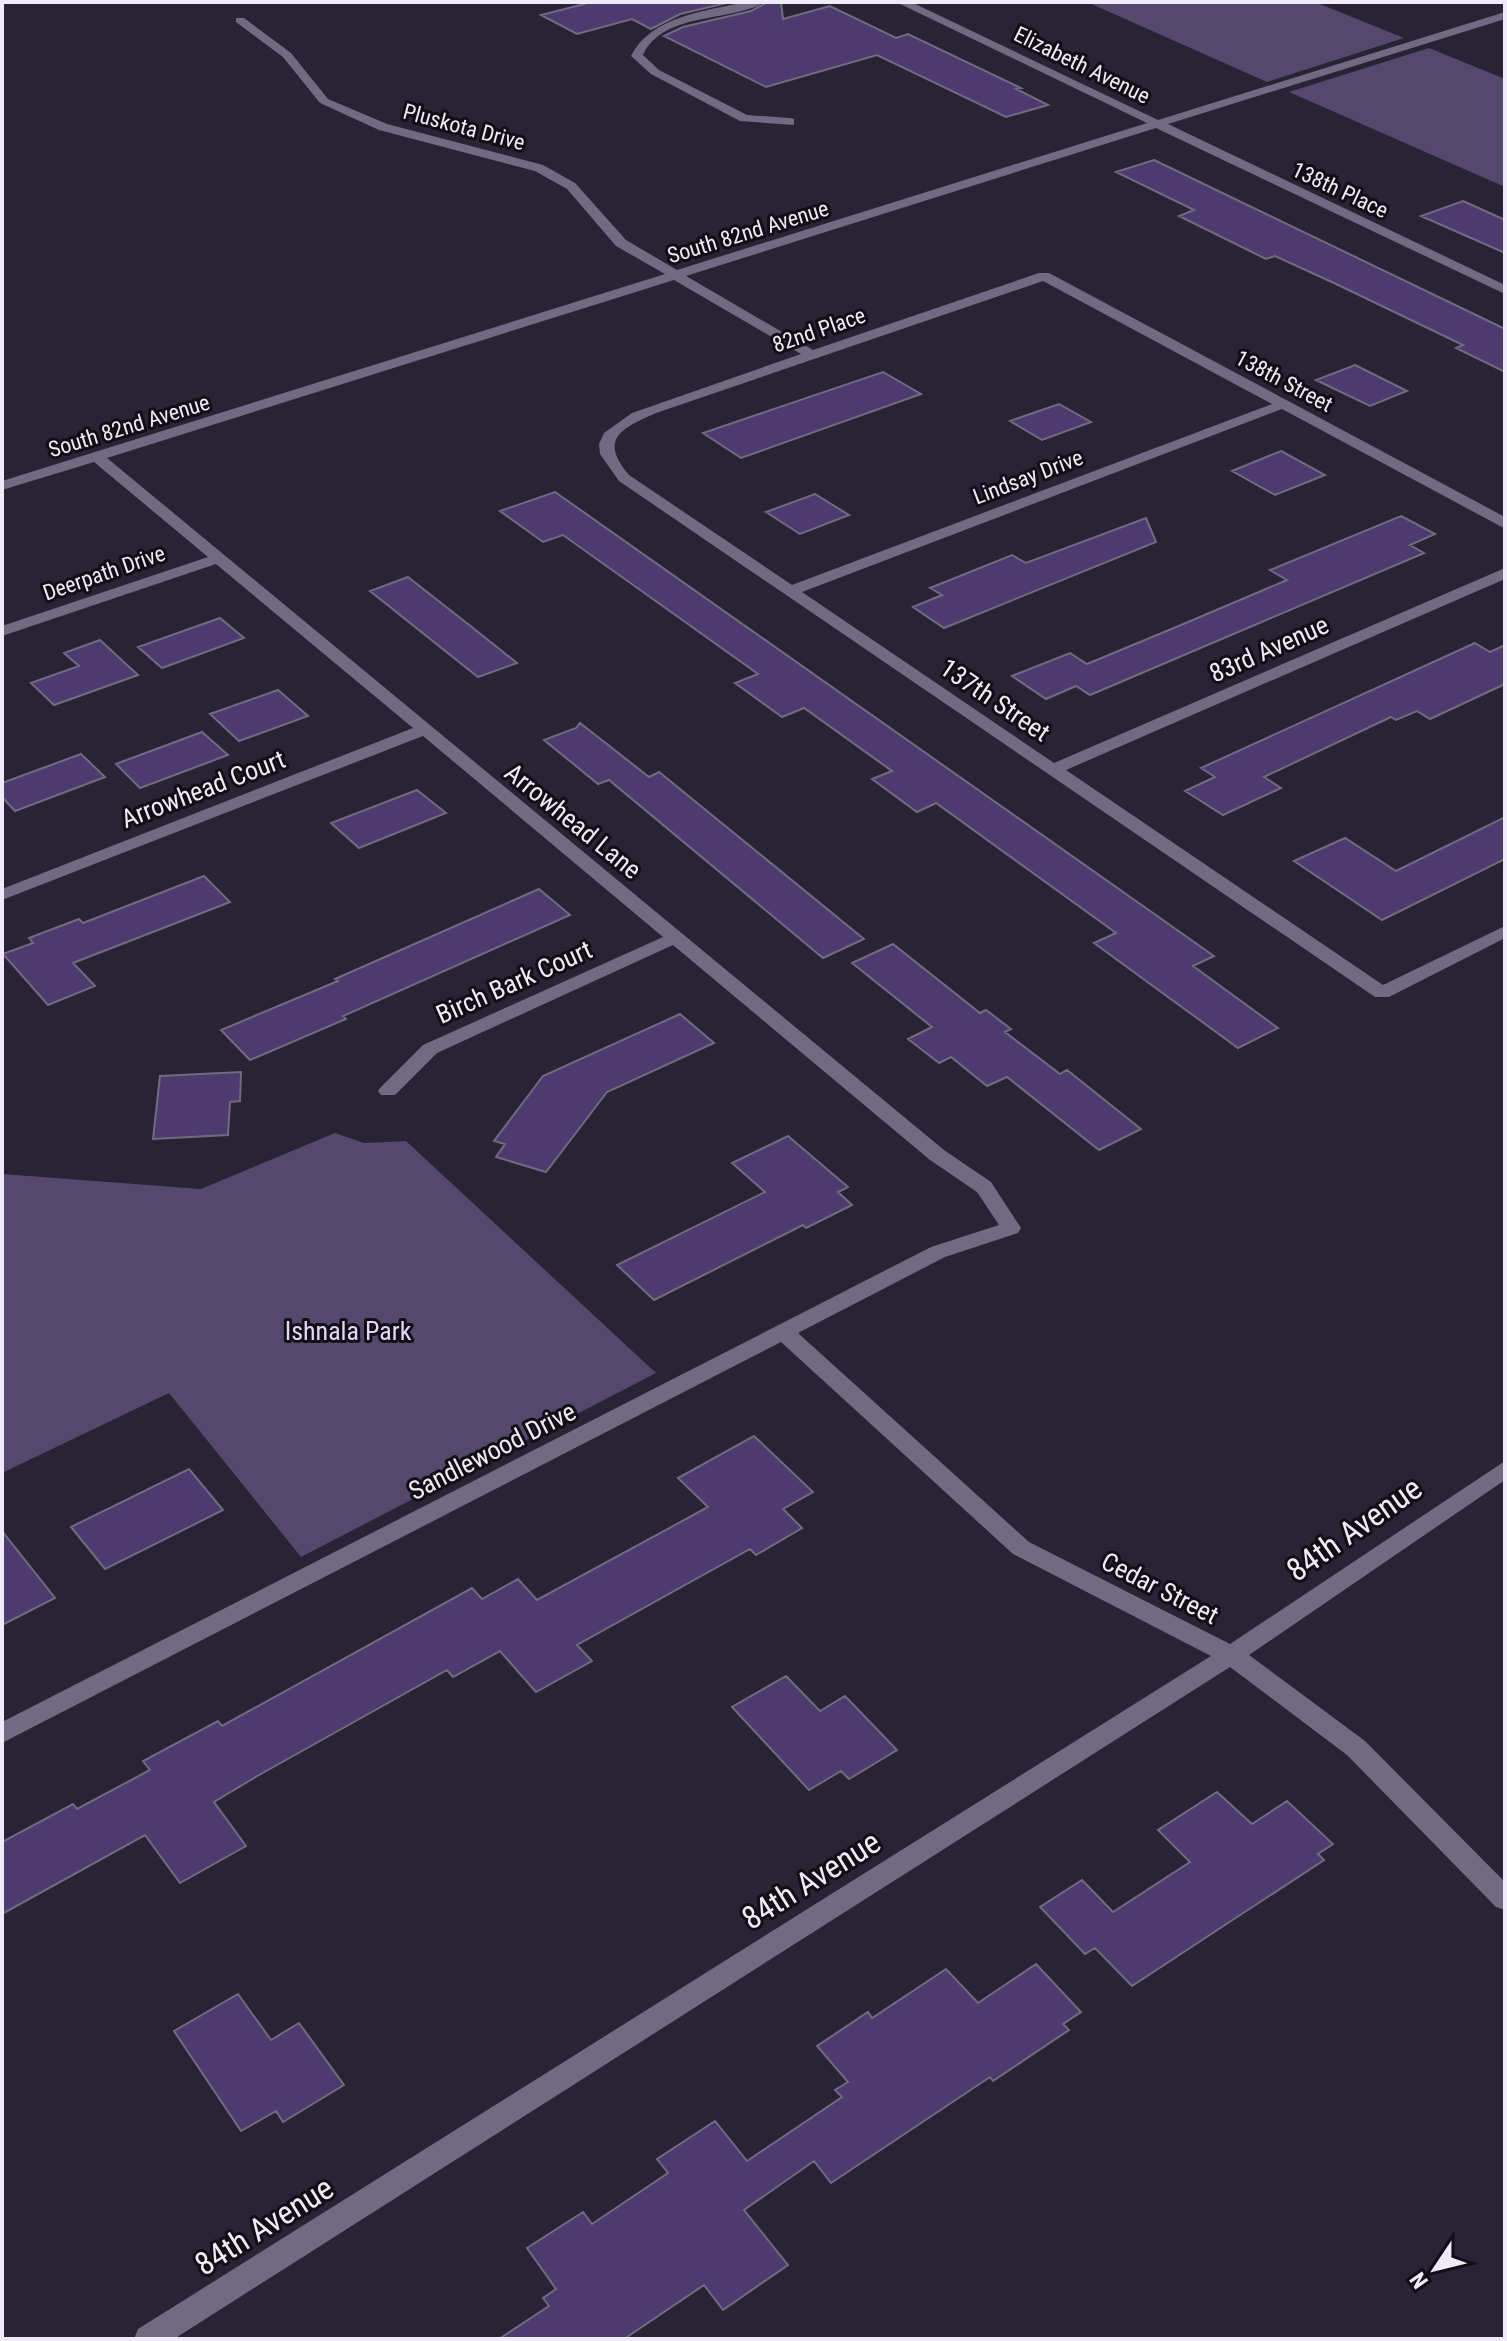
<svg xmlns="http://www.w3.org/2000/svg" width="1507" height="2341" font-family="'Roboto Condensed',sans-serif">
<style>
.green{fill:#55486d}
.building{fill:#4d3a6f;stroke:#716b80;stroke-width:2}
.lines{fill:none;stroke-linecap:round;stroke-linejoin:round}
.minor{fill:#716a83;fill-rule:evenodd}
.labels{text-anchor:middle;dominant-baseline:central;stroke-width:6;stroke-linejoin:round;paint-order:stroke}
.far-street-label{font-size:22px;fill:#efebf8;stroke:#110e16}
.street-label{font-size:26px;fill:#efebf8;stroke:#110e16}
.park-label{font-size:26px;fill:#e2d8fa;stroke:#110e16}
.near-street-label{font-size:32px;fill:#efebf8;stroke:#110e16}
</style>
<rect width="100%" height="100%" fill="#292335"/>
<path class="green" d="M 1087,2 L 1315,2 L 1404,38 L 1267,82 Z
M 1429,48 L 1505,79 L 1505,187 L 1289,92 Z
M 335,1133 L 364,1143 L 406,1141 L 656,1373 L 301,1557 L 169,1393 L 2,1473 L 2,1174 L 201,1189 Z"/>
<path class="building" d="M 592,2 L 731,2 L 680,14 L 651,29 L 632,19 L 577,34 L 541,15 Z
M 768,2 L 781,2 L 783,19 L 830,6 L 896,38 L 908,34 L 1021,88 L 1016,89 L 1048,105 L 1006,117 L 877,55 L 766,87 L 664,36 L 683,27 L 751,11 Z
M 1154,160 L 1505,329 L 1505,372 L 1456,348 L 1463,345 L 1334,283 L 1275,256 L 1266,259 L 1179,216 L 1194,210 L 1116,172 Z
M 1463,201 L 1505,220 L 1505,253 L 1421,216 Z
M 1355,365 L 1407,391 L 1370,406 L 1316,380 Z
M 883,372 L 921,394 L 741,458 L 703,433 Z
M 1059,404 L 1091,422 L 1042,440 L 1010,421 Z
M 1281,451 L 1325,475 L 1275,495 L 1232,471 Z
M 555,492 L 1214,956 L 1193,966 L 1278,1028 L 1238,1048 L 1094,943 L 1116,933 L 936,803 L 917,812 L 872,779 L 892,771 L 804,708 L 782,717 L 735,683 L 758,674 L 563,535 L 543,542 L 500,511 Z
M 815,494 L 849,515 L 800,534 L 766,512 Z
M 1401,516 L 1435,534 L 1410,545 L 1424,553 L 1090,695 L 1076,686 L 1046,699 L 1012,676 L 1070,653 L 1087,664 L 1181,625 L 1287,580 L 1270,570 Z
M 1146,518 L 1156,542 L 944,628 L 913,607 L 942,595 L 930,588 L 1012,555 L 1026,563 Z
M 408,577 L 473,628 L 517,663 L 478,677 L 370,591 Z
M 220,618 L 244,638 L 162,668 L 138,647 Z
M 100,640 L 138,675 L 54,705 L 31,683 L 79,666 L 64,653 Z
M 1475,643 L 1490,652 L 1505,645 L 1505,684 L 1430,719 L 1417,711 L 1396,720 L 1391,717 L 1264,777 L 1281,788 L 1223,815 L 1185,791 L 1215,777 L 1201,768 Z
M 278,690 L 308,716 L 239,741 L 210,714 Z
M 580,723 L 649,777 L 659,772 L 864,939 L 823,958 L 609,780 L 598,784 L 544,740 L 576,728 Z
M 202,732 L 228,755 L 140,788 L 116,764 Z
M 81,754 L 105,777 L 15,811 L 2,797 L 2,783 Z
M 417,790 L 446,813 L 359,848 L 331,823 Z
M 1505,817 L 1505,859 L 1382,920 L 1294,861 L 1345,838 L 1396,871 Z
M 204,876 L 230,902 L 73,963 L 95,986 L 48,1005 L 3,954 L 33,943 L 29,938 L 79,919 L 83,923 Z
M 539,889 L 570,915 L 343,1016 L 346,1019 L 250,1060 L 221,1030 L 338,981 L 335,979 Z
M 893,944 L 980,1013 L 986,1010 L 1011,1029 L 1005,1032 L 1060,1074 L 1067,1070 L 1141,1129 L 1099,1150 L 1007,1077 L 987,1086 L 951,1057 L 939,1063 L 908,1039 L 932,1027 L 852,963 Z
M 680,1014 L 714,1043 L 607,1092 L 546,1172 L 496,1157 L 505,1144 L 494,1141 L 543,1076 Z
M 241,1072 L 240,1101 L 230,1102 L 228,1135 L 153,1139 L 160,1076 Z
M 788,1136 L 848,1187 L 838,1192 L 852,1205 L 806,1228 L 803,1225 L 654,1300 L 617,1265 L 765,1192 L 732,1163 Z
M 754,1436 L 813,1492 L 783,1509 L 802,1528 L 756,1555 L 750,1549 L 577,1645 L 592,1661 L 536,1692 L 500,1651 L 453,1677 L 447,1670 L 259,1775 L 214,1802 L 246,1846 L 180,1883 L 145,1835 L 2,1914 L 2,1842 L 73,1804 L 77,1809 L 150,1770 L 143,1761 L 218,1721 L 222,1726 L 472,1588 L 482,1599 L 518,1579 L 537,1600 L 708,1507 L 678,1478 Z
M 189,1469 L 223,1510 L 105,1569 L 71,1527 Z
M 2,1531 L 55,1598 L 2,1625 Z
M 786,1676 L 820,1711 L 845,1696 L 897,1750 L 849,1779 L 841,1771 L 809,1790 L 732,1707 Z
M 1217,1792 L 1252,1824 L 1287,1801 L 1333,1844 L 1318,1854 L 1324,1860 L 1132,1986 L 1095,1948 L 1085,1954 L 1040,1907 L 1082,1880 L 1113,1912 L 1190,1862 L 1158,1830 Z
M 1036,1964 L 1081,2012 L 1063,2024 L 1069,2030 L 993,2081 L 990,2077 L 831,2183 L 814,2161 L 744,2210 L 788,2265 L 723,2310 L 704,2285 L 624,2339 L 499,2339 L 549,2306 L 543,2298 L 556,2289 L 527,2248 L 583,2212 L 592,2224 L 668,2173 L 657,2159 L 715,2121 L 747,2161 L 842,2097 L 835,2090 L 848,2082 L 817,2046 L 868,2012 L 872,2018 L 946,1969 L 978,2003 Z
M 238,1994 L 271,2040 L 299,2023 L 344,2085 L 283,2122 L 276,2111 L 241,2131 L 174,2031 Z"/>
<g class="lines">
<path class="minor" d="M 745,2 L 765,2 C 730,23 664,11 643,55 L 659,70 L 747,115 L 790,118 L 794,119 L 794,125 L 740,121 L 651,74 L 631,56 C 651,16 706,11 745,2 Z
M 896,2 L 911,2 L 1158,120 L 1505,12 L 1505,19 L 1168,124 L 1505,285 L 1505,294 L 1156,128 L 686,276 L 813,350 L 1039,273 L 1049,273 L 1505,517 L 1505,528 L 1500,526 L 1282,409 L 802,592 L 1054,763 L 1505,568 L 1505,579 L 1066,770 L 1383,985 L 1505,926 L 1505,938 L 1389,997 L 1375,997 L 619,481 L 600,454 L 599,444 L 604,433 L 632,413 L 801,354 L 674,280 L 107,458 L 944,1150 L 991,1182 L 1021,1228 L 1018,1233 L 945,1257 L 798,1333 L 1029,1542 L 1230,1644 L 1505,1461 L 1505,1480 L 1249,1655 L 1365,1741 L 1505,1882 L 1505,1910 L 1496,1907 L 1347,1755 L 1230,1667 L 174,2339 L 134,2339 L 138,2329 L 1211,1656 L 1013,1554 L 781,1342 L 2,1743 L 2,1722 L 931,1247 L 999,1225 L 977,1192 L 930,1160 L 673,945 L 437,1053 L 395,1095 L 381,1095 L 378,1091 L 381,1087 L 423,1045 L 663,937 L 423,736 L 2,900 L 2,889 L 413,728 L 216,564 L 2,636 L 2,626 L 208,557 L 94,462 L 2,490 L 2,481 L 665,274 L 616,246 L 567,189 L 535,171 L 379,130 L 320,103 L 283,57 L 236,22 L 236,18 L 244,18 L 291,53 L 328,99 L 387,124 L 543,165 L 575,183 L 626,240 L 677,270 L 1147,123 ZM 1043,281 L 1272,404 L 792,585 L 629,475 C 598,439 622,428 656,413 Z"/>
</g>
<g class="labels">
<g class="far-street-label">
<text transform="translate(1082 65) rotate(26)">Elizabeth Avenue</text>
<text transform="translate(464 127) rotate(15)">Pluskota Drive</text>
<text transform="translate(1340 190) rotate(25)">138th Place</text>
<text transform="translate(748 232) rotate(-17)">South 82nd Avenue</text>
<text transform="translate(819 330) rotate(-19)">82nd Place</text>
<text transform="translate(1284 381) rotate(28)">138th Street</text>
<text transform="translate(129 426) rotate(-17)">South 82nd Avenue</text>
<text transform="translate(1028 477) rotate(-21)">Lindsay Drive</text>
<text transform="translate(104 573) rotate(-19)">Deerpath Drive</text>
</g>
<g class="street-label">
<text transform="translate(1269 649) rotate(-24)">83rd Avenue</text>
<text transform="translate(995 700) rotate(34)">137th Street</text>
<text transform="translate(203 789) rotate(-21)">Arrowhead Court</text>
<text transform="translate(573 821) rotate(39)">Arrowhead Lane</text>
<text transform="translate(514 982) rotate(-24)">Birch Bark Court</text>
<text transform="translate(492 1451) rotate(-27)">Sandlewood Drive</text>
<text transform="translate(1160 1588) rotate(27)">Cedar Street</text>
</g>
<g class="park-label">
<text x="348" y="1331">Ishnala Park</text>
</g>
<g class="near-street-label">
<text transform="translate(1354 1529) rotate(-35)">84th Avenue</text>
<text transform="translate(811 1880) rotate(-32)">84th Avenue</text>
<text transform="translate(264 2226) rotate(-32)">84th Avenue</text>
</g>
</g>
<rect width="1507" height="2341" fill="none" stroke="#efebf8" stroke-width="8"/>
<g transform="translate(1435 2269) rotate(235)" stroke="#110e16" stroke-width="6" paint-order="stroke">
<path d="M0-6L14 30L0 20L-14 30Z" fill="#efebf8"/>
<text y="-12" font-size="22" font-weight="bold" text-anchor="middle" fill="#efebf8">N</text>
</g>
</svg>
